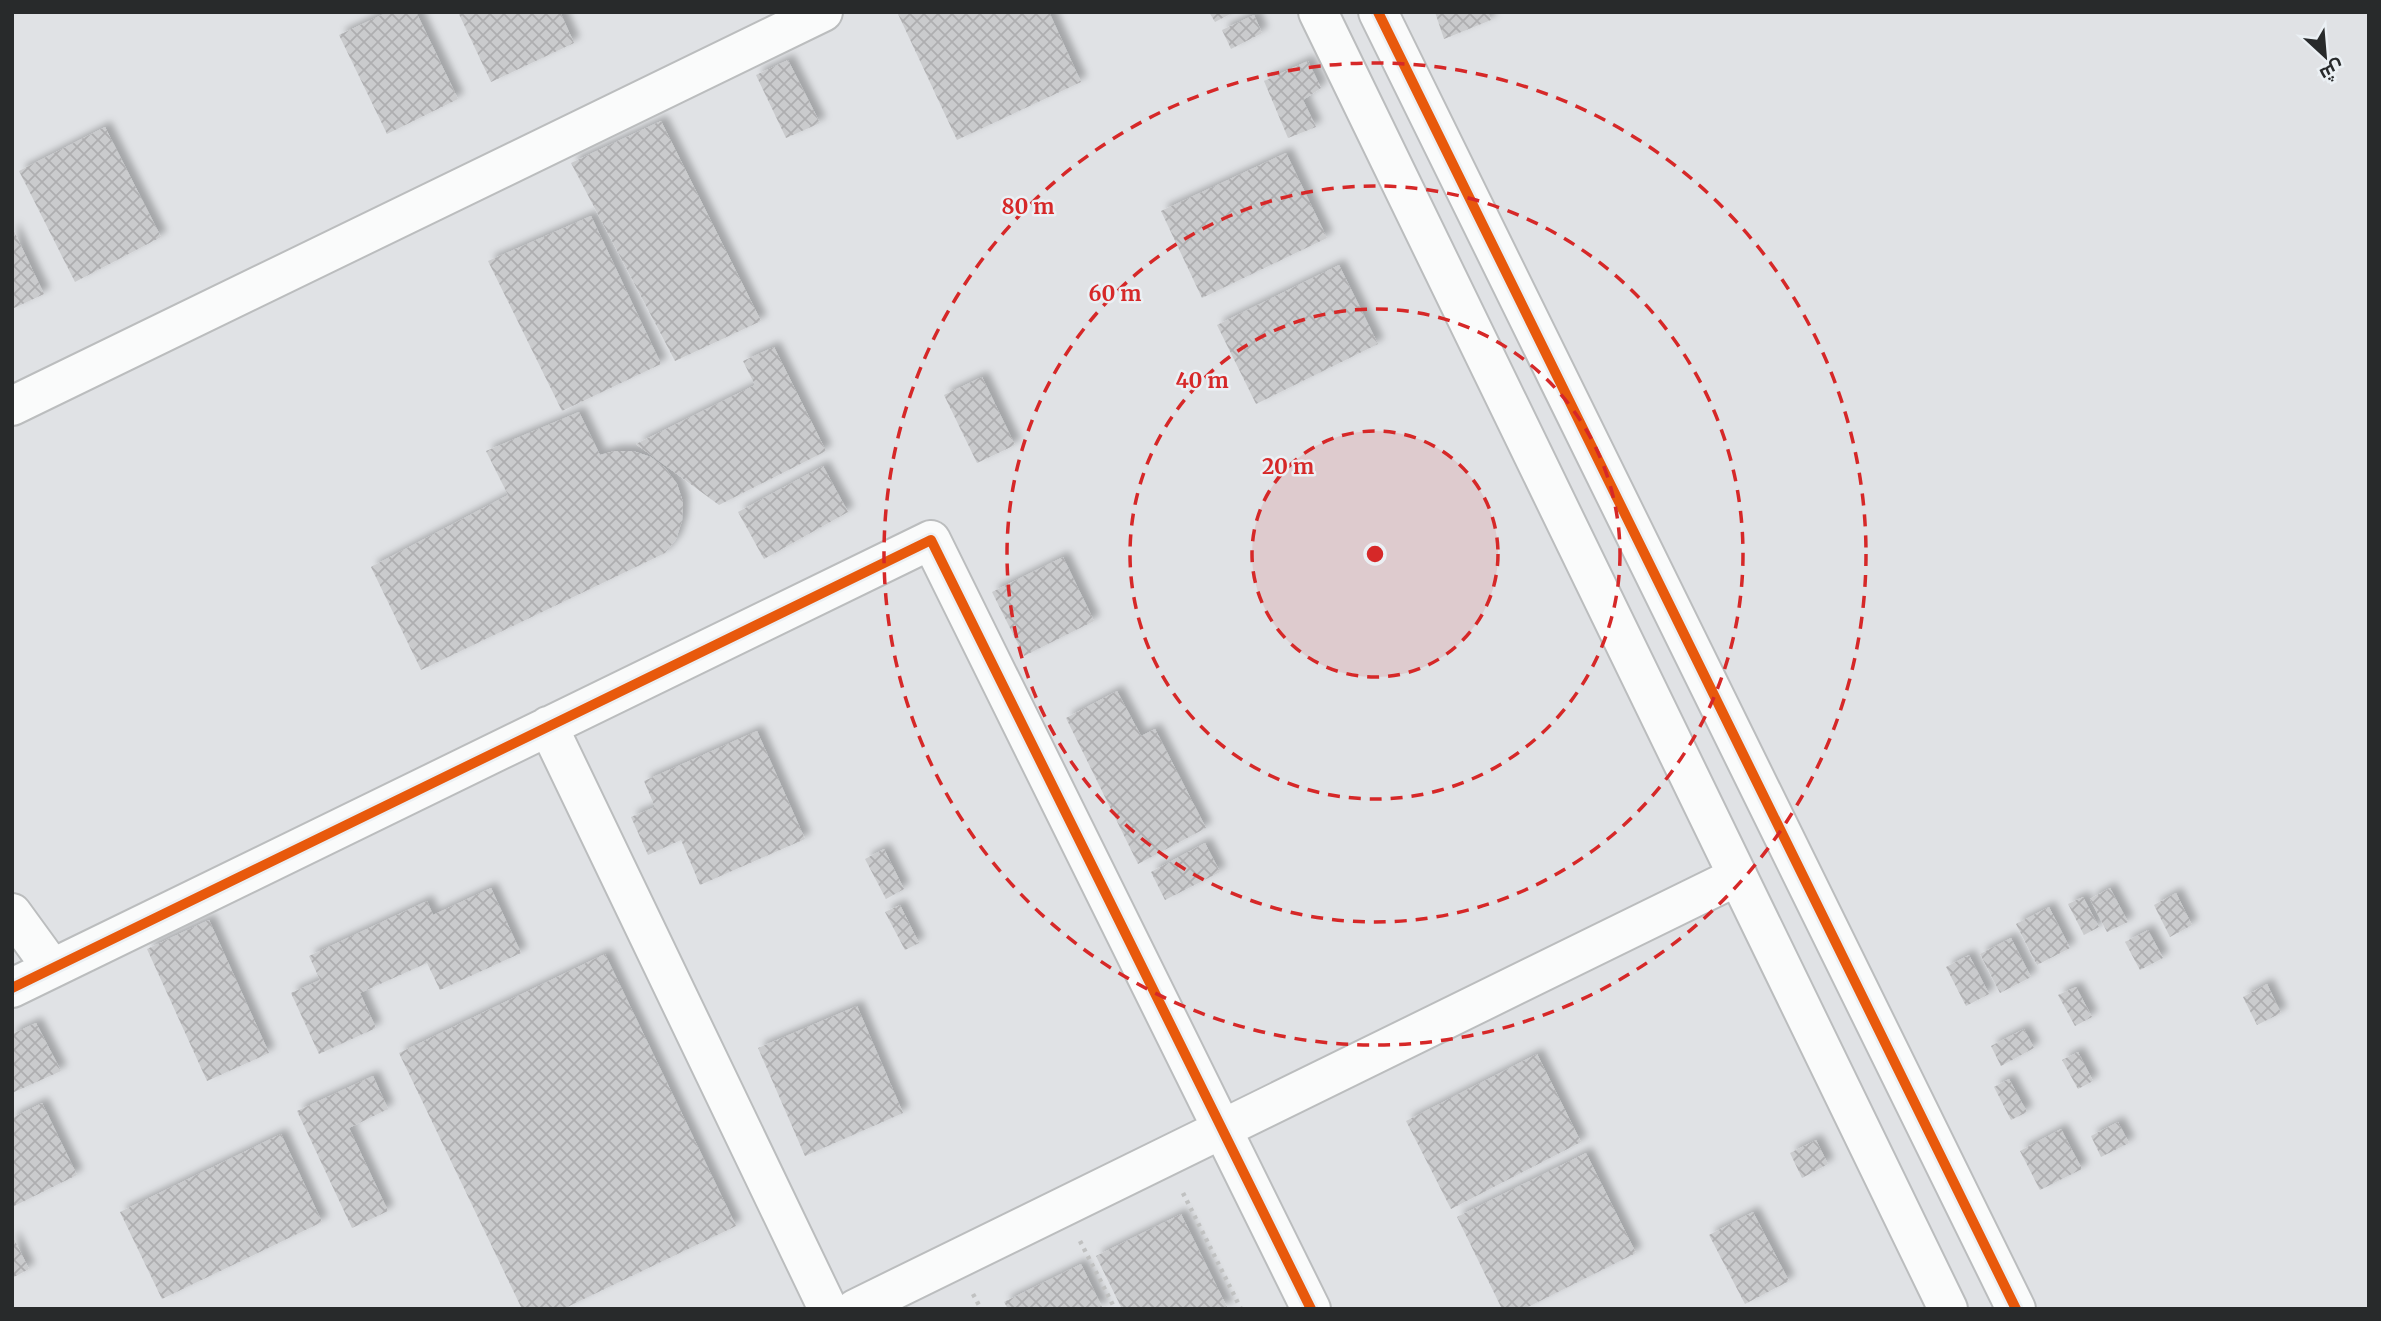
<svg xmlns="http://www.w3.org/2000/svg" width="2381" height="1321" font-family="Merriweather,Cairo,serif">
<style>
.building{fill:url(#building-cross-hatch);filter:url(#shadow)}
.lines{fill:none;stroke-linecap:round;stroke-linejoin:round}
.minor-casing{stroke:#bbbdbe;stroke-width:42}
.path{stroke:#c0c1c1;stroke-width:4.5;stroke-dasharray:3.5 5;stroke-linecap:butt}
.minor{stroke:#fafbfb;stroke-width:38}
.cycleway-casing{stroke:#ebf0f4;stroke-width:15}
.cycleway{stroke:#e8590c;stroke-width:10}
.ring{fill:none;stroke:#d62828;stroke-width:3.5;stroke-dasharray:12 9}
.centre{fill:#d62828;stroke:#ebf0f4;stroke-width:3.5}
.ring-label{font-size:21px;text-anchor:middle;font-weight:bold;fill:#d62828;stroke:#ebf0f4;stroke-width:5;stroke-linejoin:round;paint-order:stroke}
</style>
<defs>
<pattern id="building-cross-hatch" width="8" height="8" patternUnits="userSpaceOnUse" patternTransform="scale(1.75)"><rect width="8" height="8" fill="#cacbcd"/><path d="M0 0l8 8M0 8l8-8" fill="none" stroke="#aeaeb0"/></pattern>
<filter id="shadow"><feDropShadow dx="6" dy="-6" stdDeviation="3.5" flood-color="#0004"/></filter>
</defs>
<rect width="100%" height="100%" fill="#e0e2e5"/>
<path class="building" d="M 388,12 L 416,12 L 458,99 L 387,134 L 339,35 Z
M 458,12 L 560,12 L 574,43 L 491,82 Z
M 901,12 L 1049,12 L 1081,82 L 957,140 L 898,14 Z
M 1209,12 L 1234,12 L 1215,22 Z
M 1435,12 L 1488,12 L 1491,20 L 1444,39 Z
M 1254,15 L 1262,33 L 1231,49 L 1222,30 Z
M 788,60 L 820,123 L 786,138 L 756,75 Z
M 1308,61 L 1321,88 L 1303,100 L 1316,127 L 1288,138 L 1264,81 Z
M 661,121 L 761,321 L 675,361 L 571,163 Z
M 105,127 L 161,237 L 75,282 L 19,171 Z
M 1286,153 L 1327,238 L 1202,298 L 1161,211 Z
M 591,216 L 661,364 L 562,411 L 488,261 Z
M 12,227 L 44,294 L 12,309 Z
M 1339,265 L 1378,344 L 1256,404 L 1217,325 Z
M 774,347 L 826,451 L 719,505 L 636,444 L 755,385 L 743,361 Z
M 982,377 L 1015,445 L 977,463 L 944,395 Z
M 579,412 L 600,455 L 615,451 L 633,451 L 651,457 L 666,469 L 677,484 L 683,502 L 682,521 L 676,539 L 665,553 L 421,670 L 371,567 L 508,495 L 486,451 Z
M 823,466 L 848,512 L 764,559 L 738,512 Z
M 1063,557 L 1094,621 L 1024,656 L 992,592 Z
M 1117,691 L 1141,736 L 1155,729 L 1206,828 L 1138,864 L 1066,718 Z
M 757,731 L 805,839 L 700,885 L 681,840 L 648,855 L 631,817 L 655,807 L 644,781 Z
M 1205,843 L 1220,872 L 1165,900 L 1151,872 Z
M 884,849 L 904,889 L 886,899 L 865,859 Z
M 491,888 L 521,953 L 440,990 L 427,963 L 360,993 L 376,1028 L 319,1054 L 291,993 L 320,980 L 309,956 L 427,901 L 433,915 Z
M 2110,888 L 2128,922 L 2107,932 L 2090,899 Z
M 2176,893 L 2192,925 L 2170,937 L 2154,905 Z
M 2083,897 L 2099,927 L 2084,935 L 2068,904 Z
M 900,905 L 919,943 L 905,950 L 885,912 Z
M 2049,907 L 2070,948 L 2037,965 L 2016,924 Z
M 209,920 L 269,1053 L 207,1081 L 147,949 Z
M 2148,930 L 2163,958 L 2140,970 L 2125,942 Z
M 2011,938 L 2031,977 L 2000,993 L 1980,954 Z
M 605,954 L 736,1226 L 563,1309 L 522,1309 L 399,1053 Z
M 1969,955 L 1989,994 L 1966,1006 L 1946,967 Z
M 2267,984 L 2281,1013 L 2257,1025 L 2243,997 Z
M 2076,987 L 2092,1017 L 2075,1026 L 2058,995 Z
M 857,1006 L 903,1113 L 805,1156 L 758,1048 Z
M 36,1023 L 61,1071 L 12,1093 L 12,1034 Z
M 2024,1029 L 2034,1048 L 2001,1066 L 1991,1046 Z
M 2078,1052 L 2093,1081 L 2078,1089 L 2062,1060 Z
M 1537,1054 L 1581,1142 L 1451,1209 L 1406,1121 Z
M 373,1076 L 388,1109 L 349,1128 L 388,1211 L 352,1228 L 297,1111 Z
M 2009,1079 L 2027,1112 L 2011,1120 L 1994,1087 Z
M 42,1103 L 77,1175 L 12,1207 L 12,1118 Z
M 2118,1122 L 2129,1143 L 2101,1157 L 2091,1136 Z
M 2061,1129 L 2082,1169 L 2040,1190 L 2020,1151 Z
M 281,1134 L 322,1222 L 162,1299 L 120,1212 Z
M 1816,1140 L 1828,1164 L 1802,1178 L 1790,1153 Z
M 1586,1153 L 1636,1253 L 1524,1309 L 1502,1309 L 1457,1217 Z
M 1753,1212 L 1789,1281 L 1745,1304 L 1709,1235 Z
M 1181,1214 L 1228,1309 L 1122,1309 L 1096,1256 Z
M 12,1235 L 29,1269 L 12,1278 Z
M 1081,1264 L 1103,1309 L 1008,1309 L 1004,1302 Z"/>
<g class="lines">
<defs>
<path id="minor" d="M 1318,12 L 1948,1309
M 1378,12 L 2016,1309
M 12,406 L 823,12
M 548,726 L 828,1309
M 12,913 L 52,968
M 12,988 L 931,540 L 1311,1309
M 855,1309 L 1738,876"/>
</defs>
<use href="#minor" class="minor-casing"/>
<path class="path" d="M 1183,1193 L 1241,1309
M 1080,1241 L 1115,1309
M 973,1294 L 981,1309"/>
<use href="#minor" class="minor"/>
<defs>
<path id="cycleway" d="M 1378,12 L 2016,1309
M 12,988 L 931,540 L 1311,1309"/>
</defs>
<use href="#cycleway" class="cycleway-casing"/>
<use href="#cycleway" class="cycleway"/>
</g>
<circle cx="1375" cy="554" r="123" fill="#d62828" fill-opacity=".12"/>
<g class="ring">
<circle cx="1375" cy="554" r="123"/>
<circle cx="1375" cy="554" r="245"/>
<circle cx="1375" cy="554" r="368"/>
<circle cx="1375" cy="554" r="491"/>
</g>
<circle cx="1375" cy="554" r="10" class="centre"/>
<g class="ring-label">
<text x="1028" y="214">80 m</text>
<text x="1115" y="301">60 m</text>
<text x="1202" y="388">40 m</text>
<text x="1288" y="474">20 m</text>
</g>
<rect width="2381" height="1321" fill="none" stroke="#282a2b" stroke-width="28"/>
<g transform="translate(2325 56) rotate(154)" stroke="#ebf0f4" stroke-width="5" paint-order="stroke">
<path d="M0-5L12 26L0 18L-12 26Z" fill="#282a2b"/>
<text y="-10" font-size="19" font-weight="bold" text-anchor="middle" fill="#282a2b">ش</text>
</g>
</svg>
